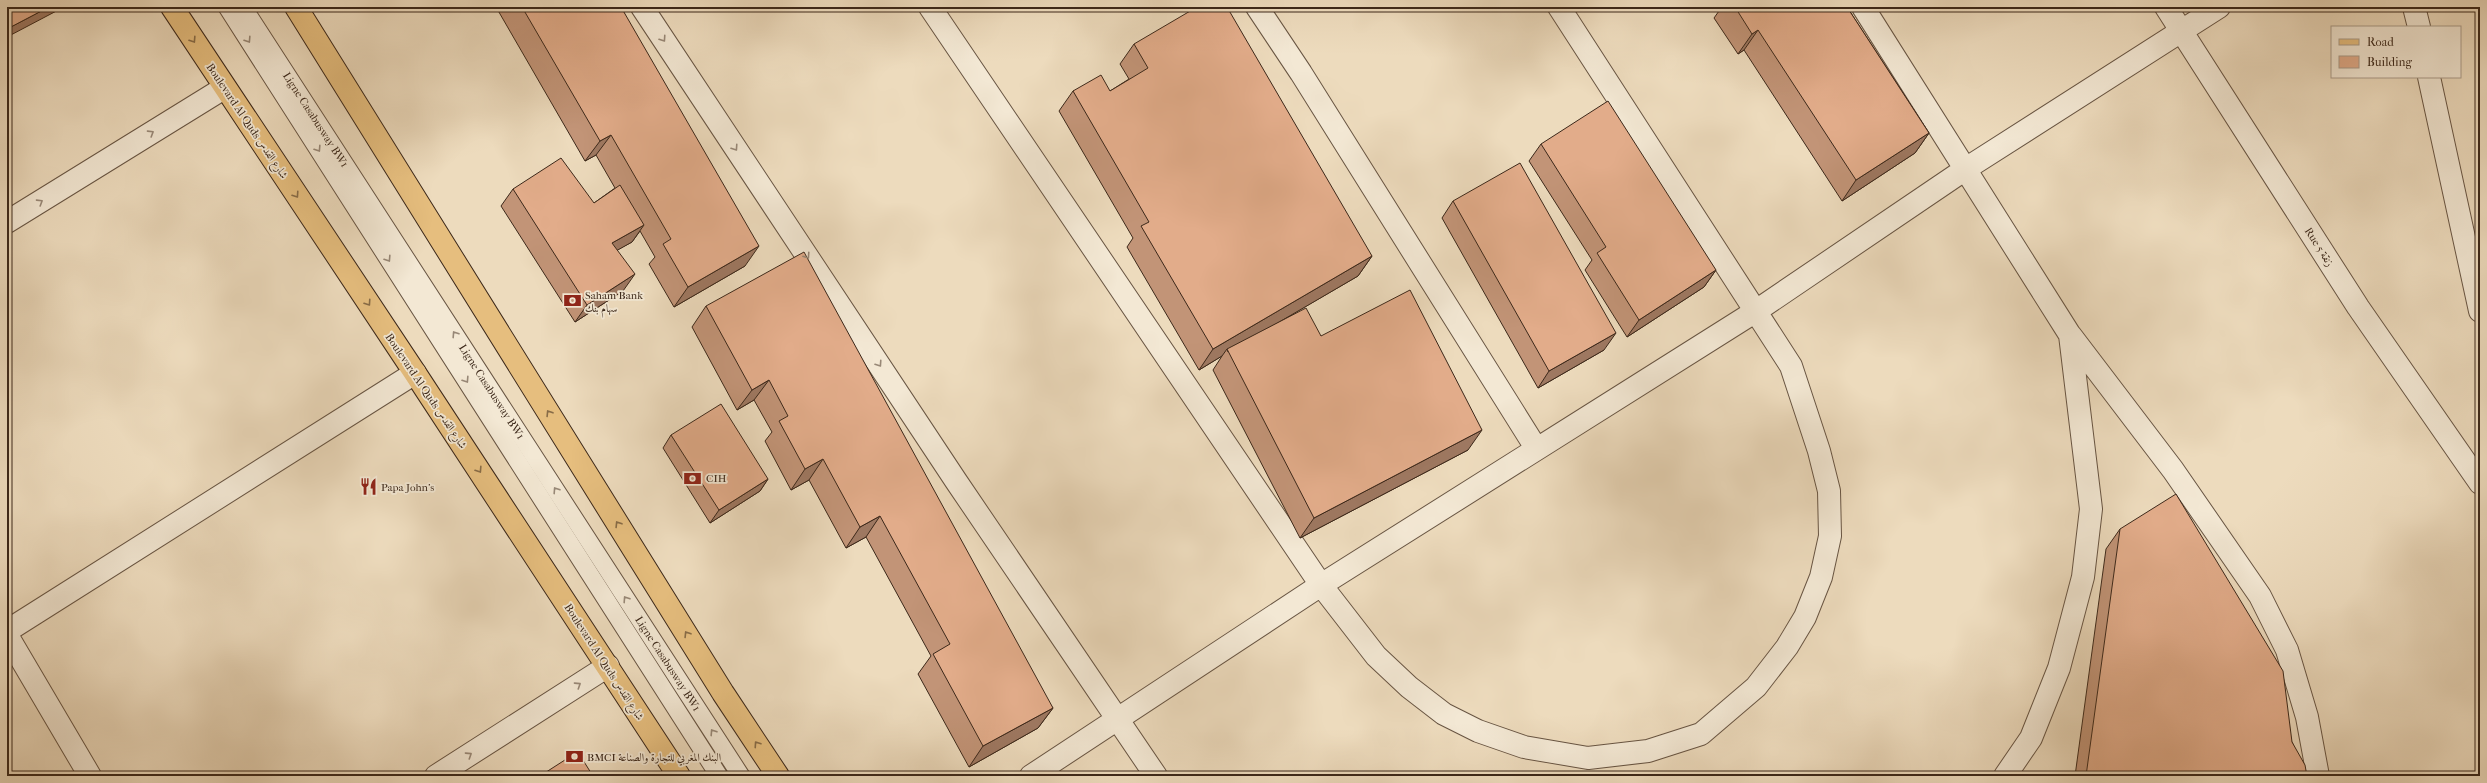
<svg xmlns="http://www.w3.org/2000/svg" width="2487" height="783" font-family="'IM FELL French Canon',Amiri,serif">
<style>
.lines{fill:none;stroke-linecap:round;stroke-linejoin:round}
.lane-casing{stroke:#685543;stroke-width:19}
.street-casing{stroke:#685543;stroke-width:24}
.primary-casing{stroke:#3c281a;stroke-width:24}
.lane{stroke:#f3e8d4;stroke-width:17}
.street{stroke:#f3e8d4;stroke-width:22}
.primary{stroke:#e6be7e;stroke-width:22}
.wall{fill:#c29477;stroke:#3c281a}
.shaded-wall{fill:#9e7861;stroke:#3c281a}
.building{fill:#e2ac8a;stroke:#3c281a}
.oneway{stroke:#988877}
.oneway2{stroke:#886c47}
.labels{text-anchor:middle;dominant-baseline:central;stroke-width:3.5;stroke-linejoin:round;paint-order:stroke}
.street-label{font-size:11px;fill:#3c281a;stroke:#f3e8d4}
.poi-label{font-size:11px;fill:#3c281a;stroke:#f3e8d4;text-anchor:start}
</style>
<rect width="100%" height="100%" fill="#eddbbd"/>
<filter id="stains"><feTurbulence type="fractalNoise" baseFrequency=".005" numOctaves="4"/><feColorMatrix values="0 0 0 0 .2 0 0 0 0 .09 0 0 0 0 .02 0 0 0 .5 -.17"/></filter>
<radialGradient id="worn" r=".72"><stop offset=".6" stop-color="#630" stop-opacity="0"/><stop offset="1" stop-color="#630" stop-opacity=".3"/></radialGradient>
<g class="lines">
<defs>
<g id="lane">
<path d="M 227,7 L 719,776"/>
<path id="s1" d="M 243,7 L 741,776"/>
</g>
<path id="street" d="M 642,7 L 956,481 L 1156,776
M 930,7 L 1321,585 L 1376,656 L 1409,687 L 1444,714 L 1478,731 L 1524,747 L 1588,758 L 1648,751 L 1701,734 L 1756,687 L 1787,647 L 1805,617 L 1821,577 L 1830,536 L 1829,491 L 1819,451 L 1791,366 L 1559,7
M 1257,7 L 1301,73 L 1536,448
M 1863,7 L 2070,335 L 2091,509 L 2083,577 L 2059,668 L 2031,738 L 2005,776
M 2166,7 L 2358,307 L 2480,483
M 2414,7 L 2419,27
M 2429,77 L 2480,311
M 7,222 L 224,88
M 2071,336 L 2173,470 L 2260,596 L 2287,650 L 2307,717 L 2318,776
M 7,631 L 415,373
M 7,635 L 90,776
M 436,776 L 608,666
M 1031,776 L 1321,585 L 1756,311 L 1967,168 L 2219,7"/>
<path id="primary" d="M 172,7 L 415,373 L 679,776
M 296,7 L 723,693 L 778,776"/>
</defs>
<use href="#lane" class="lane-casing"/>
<use href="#street" class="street-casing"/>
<use href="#primary" class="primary-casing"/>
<use href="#lane" class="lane"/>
<use href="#street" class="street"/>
<use href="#primary" class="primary"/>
</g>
<path class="wall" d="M 496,7 L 621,7 L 745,266 L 674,307 L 649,264 L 655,257 L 640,231 L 632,242 L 617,250 L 623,291 L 575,322 L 501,206 L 513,189 L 594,203 L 615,188 L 596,155 L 585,161 Z
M 1716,7 L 1847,7 L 1929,133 L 1915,153 L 1842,201 L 1744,50 L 1738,54 L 1714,18 L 1719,11 Z
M 1134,44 L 1372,256 L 1358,276 L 1284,319 L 1321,336 L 1468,450 L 1300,538 L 1213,370 L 1222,356 L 1199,370 L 1127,247 L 1133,238 L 1059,111 L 1073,91 L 1110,91 L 1129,79 L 1120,64 Z
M 1541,144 L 1716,270 L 1704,287 L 1627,337 L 1585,270 L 1592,260 L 1529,161 Z
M 1453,201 L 1604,350 L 1538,388 L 1442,218 Z
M 706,306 L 1053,708 L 1038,728 L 969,767 L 918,674 L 931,656 L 866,537 L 846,548 L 809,480 L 791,490 L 765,441 L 772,432 L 754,400 L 737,410 L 692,327 Z
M 671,435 L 768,479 L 760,491 L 710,523 L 663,448 Z
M 2120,529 L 2292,742 L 2307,776 L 2075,776 L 2106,549 Z"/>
<path class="shaded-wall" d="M 49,7 L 64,7 L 7,37 L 7,29 Z
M 1758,30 L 1744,50 L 1738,54 L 1752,34 Z
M 1929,133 L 1915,153 L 1842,201 L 1856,180 Z
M 611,135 L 596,155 L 585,161 L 600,141 Z
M 644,225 L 632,242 L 600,260 L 612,243 Z
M 759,246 L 745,266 L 674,307 L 688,287 Z
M 1372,256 L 1358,276 L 1228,352 L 1227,349 L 1222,356 L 1199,370 L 1213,349 Z
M 1716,270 L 1704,287 L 1627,337 L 1639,320 Z
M 635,274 L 623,291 L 575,322 L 587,305 Z
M 1616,333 L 1604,350 L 1538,388 L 1549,371 Z
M 769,380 L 754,400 L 737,410 L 752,390 Z
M 1482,430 L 1468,450 L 1300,538 L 1314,518 Z
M 823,459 L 809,480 L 791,490 L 805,469 Z
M 768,479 L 760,491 L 710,523 L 719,510 Z
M 880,516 L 866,537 L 846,548 L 860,527 Z
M 1053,708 L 1038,728 L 969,767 L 983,746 Z"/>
<path class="building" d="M 7,7 L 49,7 L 7,29 Z
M 522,7 L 621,7 L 759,246 L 688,287 L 663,244 L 671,239 L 611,135 L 600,141 Z
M 1197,7 L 1227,7 L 1372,256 L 1213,349 L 1141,226 L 1149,222 L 1073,91 L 1101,75 L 1110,91 L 1148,68 L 1134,44 Z
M 1735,7 L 1847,7 L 1929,133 L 1856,180 L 1758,30 L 1752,34 Z
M 1608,101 L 1716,270 L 1639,320 L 1597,253 L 1606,247 L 1541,144 Z
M 561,158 L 594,203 L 620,185 L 644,225 L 612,243 L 635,274 L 587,305 L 513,189 Z
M 1520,163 L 1616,333 L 1549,371 L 1453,201 Z
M 804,252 L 1053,708 L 983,746 L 933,654 L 950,644 L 880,516 L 860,527 L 823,459 L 805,469 L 779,421 L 788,416 L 769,380 L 752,390 L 706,306 Z
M 1410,290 L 1482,430 L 1314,518 L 1227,349 L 1306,308 L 1321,336 Z
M 721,404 L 768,479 L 719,510 L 671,435 Z
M 2176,494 L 2283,671 L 2292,742 L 2305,765 L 2307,776 L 2086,776 L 2120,529 Z
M 581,757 L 593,776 L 540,776 L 568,758 L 571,763 Z"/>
<defs><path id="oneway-chevron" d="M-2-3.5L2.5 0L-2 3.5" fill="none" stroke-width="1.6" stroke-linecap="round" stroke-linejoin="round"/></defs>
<g class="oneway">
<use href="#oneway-chevron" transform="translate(663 39) rotate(56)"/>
<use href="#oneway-chevron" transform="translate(248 40) rotate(57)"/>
<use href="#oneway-chevron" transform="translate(151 133) rotate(-32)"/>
<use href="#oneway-chevron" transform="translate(735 148) rotate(56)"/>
<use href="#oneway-chevron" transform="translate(318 149) rotate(57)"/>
<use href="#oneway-chevron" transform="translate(40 202) rotate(-32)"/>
<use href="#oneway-chevron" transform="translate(807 256) rotate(56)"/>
<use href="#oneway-chevron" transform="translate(388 259) rotate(57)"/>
<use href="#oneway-chevron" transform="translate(455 334) rotate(-123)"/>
<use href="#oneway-chevron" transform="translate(879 364) rotate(56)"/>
<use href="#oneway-chevron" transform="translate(466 380) rotate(57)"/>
<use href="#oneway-chevron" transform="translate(556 490) rotate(-123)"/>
<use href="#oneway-chevron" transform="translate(626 599) rotate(-123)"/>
<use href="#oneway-chevron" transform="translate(578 685) rotate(-33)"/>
<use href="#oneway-chevron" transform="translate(713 732) rotate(-123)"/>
<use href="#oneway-chevron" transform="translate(469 755) rotate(-33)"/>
</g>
<g class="oneway2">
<use href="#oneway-chevron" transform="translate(193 40) rotate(57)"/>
<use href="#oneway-chevron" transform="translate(296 195) rotate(56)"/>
<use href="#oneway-chevron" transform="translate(368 303) rotate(56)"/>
<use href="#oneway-chevron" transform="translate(549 413) rotate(-122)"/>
<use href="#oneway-chevron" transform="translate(479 470) rotate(57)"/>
<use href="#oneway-chevron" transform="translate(618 524) rotate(-122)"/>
<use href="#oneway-chevron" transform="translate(687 634) rotate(-122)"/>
<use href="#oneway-chevron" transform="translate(757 744) rotate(-124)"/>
</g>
<defs>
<symbol id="bank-bare" viewBox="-9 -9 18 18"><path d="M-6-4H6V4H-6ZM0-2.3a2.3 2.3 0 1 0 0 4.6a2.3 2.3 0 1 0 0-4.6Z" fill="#8f2418" stroke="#f3e8d4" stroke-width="2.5" paint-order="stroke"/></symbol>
<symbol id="restaurant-bare" viewBox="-9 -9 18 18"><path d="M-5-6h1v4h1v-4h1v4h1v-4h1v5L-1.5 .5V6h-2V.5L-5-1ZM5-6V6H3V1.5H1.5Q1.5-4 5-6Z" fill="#8f2418" stroke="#f3e8d4" stroke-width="2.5" paint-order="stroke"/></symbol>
</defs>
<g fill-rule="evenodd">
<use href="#bank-bare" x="560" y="288" width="25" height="25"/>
<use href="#bank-bare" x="680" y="466" width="25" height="25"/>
<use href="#restaurant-bare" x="356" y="474" width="25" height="25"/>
<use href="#bank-bare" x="562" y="744" width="25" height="25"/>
</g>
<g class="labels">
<g class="street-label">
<text stroke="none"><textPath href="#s1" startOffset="134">Ligne Casabusway BW1</textPath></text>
<text transform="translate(247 121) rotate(56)">Boulevard Al Quds شارع القدس</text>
<text transform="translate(2319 247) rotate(57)">Rue 5 زنقة</text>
<text transform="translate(426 391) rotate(56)">Boulevard Al Quds شارع القدس</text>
<text stroke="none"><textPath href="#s1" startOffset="458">Ligne Casabusway BW1</textPath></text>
<text transform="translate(604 662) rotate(57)">Boulevard Al Quds شارع القدس</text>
<text stroke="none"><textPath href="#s1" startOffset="782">Ligne Casabusway BW1</textPath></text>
</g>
<g class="poi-label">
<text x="585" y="295">Saham Bank<tspan x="585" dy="13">سهام بنك</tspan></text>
<text x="706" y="478">CIH</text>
<text x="381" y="487">Papa John's</text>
<text x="587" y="757">BMCI البنك المغربي للتجارة والصناعة</text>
</g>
</g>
<rect width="2487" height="783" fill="none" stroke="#eddbbd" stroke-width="24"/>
<rect x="8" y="8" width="2471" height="767" fill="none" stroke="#3c281a" stroke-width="2"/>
<rect x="12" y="12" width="2463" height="759" fill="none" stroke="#3c281a"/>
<rect x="2331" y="26" width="130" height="52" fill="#f3e8d4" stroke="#aa9b8a"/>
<rect x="2339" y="39" width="20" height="6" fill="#e6be7e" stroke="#aa9b8a"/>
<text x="2367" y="46" font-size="12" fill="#3c281a">Road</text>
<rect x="2339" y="56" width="20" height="12" fill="#e2ac8a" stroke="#aa9b8a"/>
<text x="2367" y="66" font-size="12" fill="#3c281a">Building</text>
<rect width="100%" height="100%" filter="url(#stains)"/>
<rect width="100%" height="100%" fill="url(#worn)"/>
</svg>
